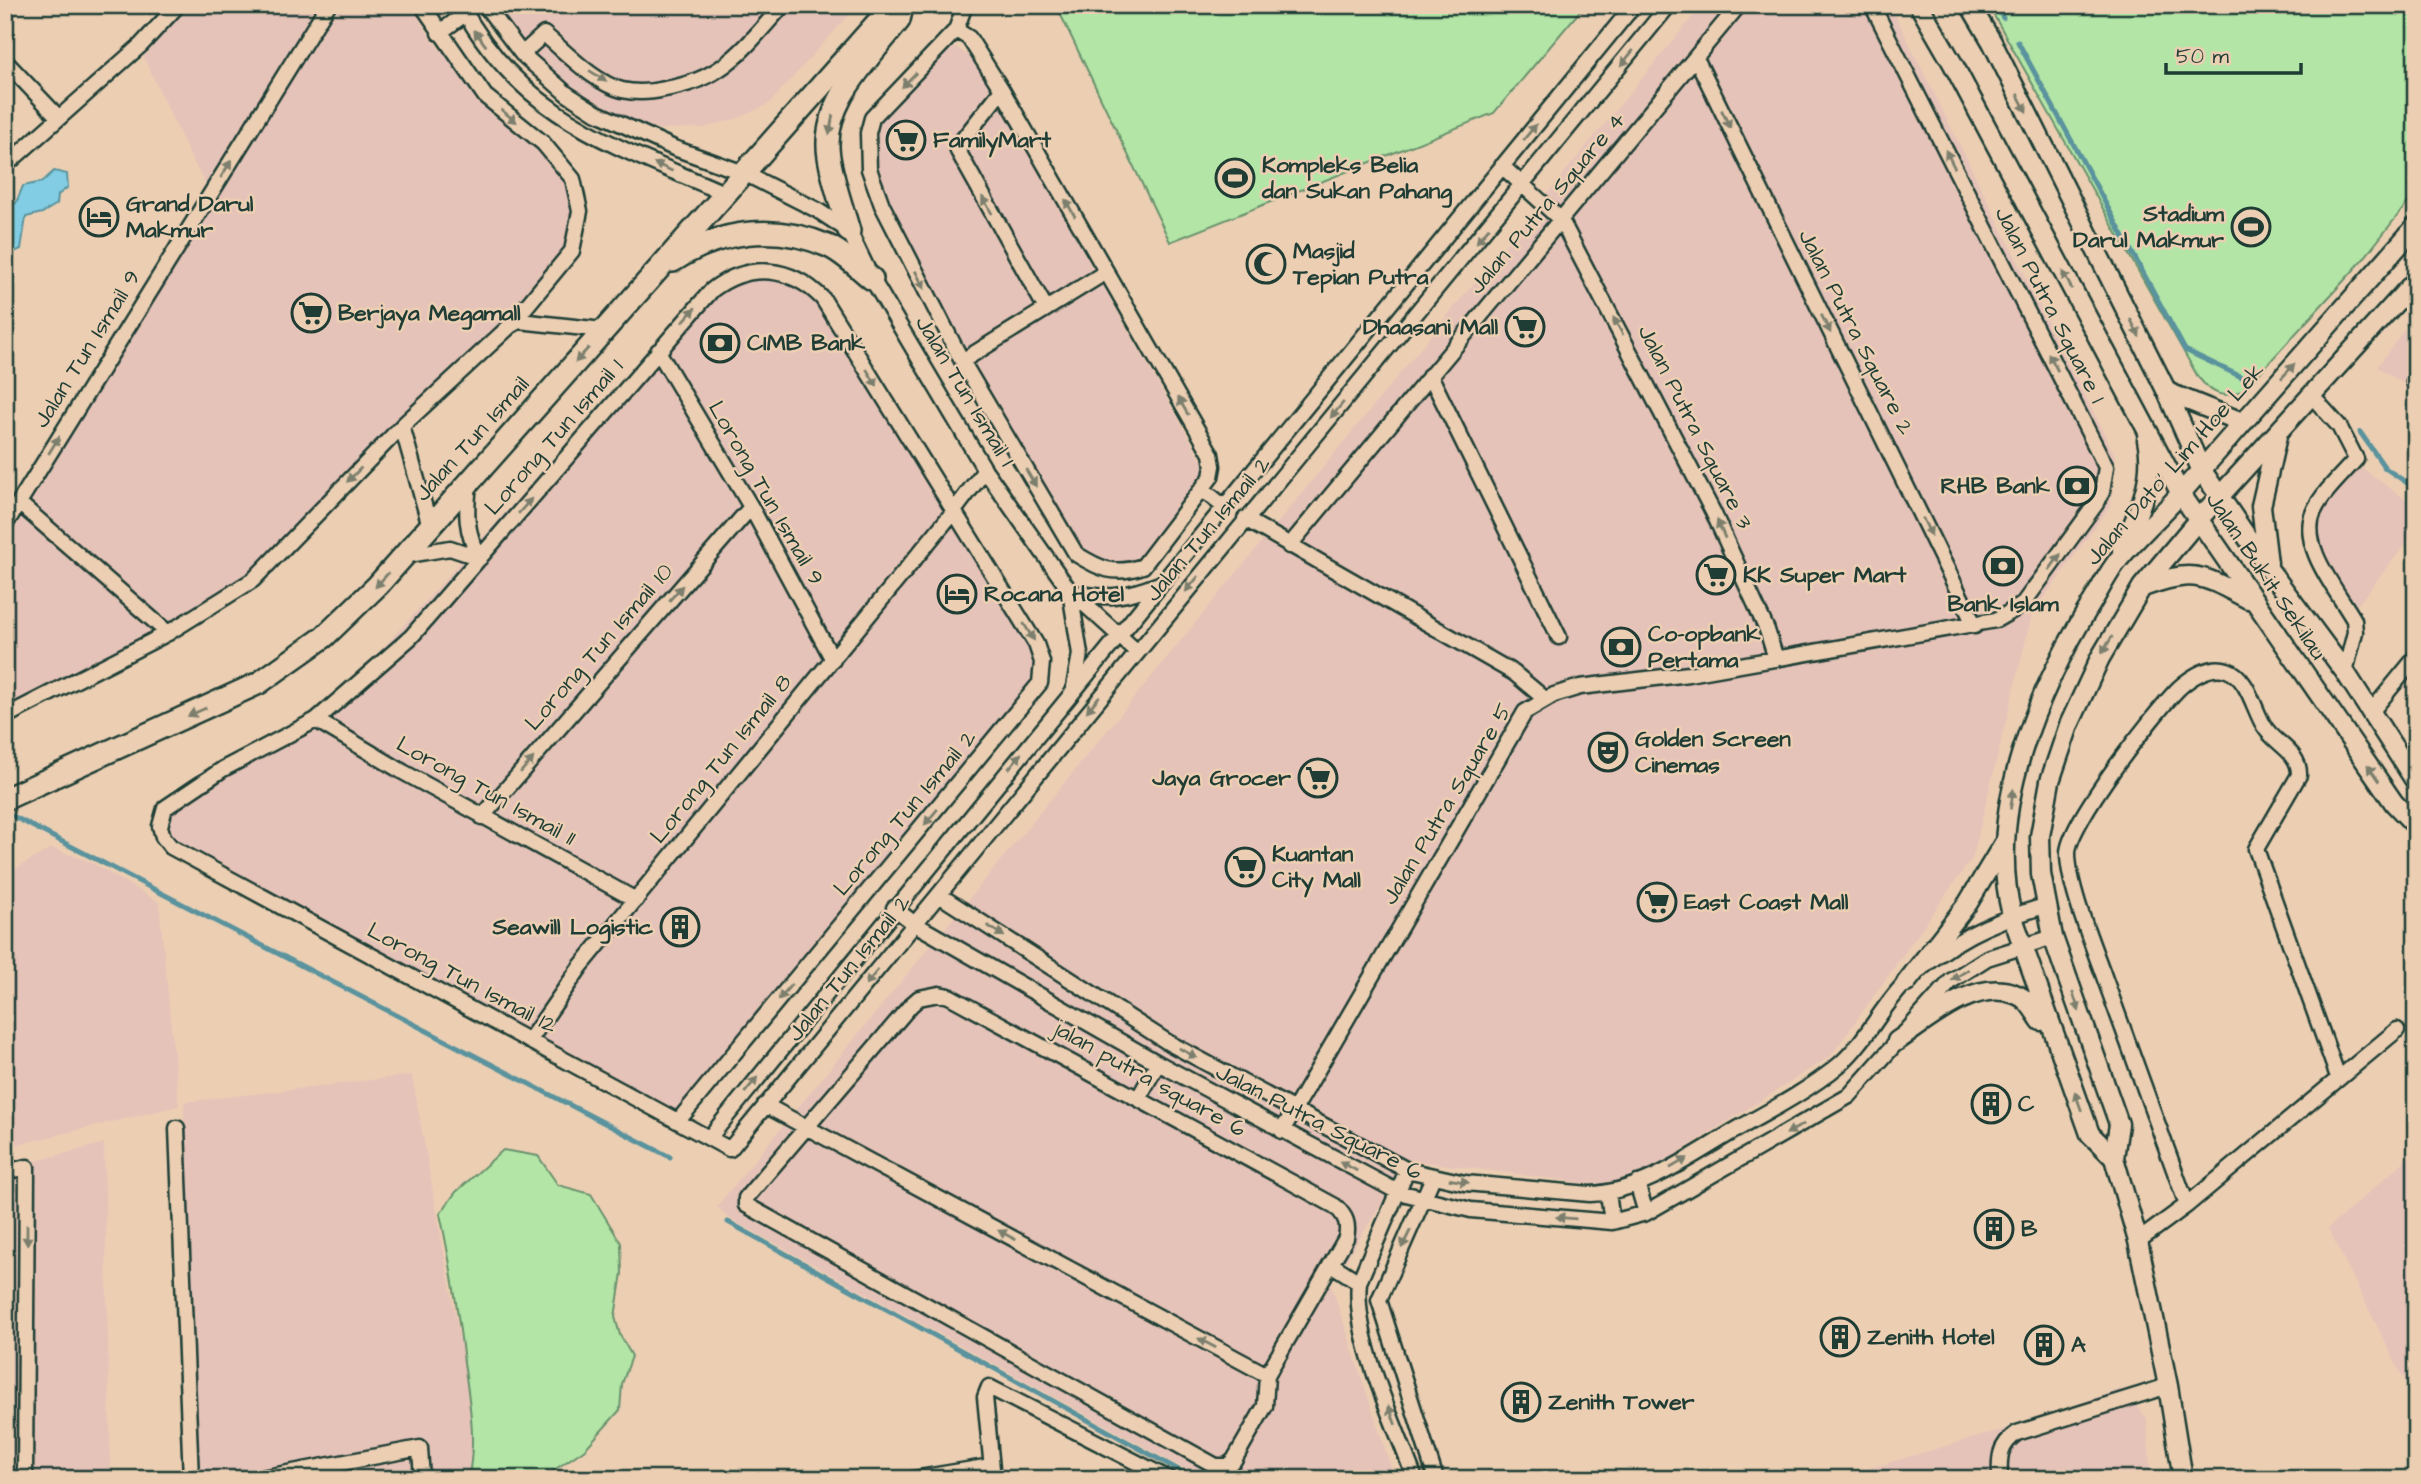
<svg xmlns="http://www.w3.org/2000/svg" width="2421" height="1484" font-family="'Architects Daughter',sans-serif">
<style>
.built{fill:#e6c3b8}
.green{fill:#b3e5a6;stroke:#69916d;stroke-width:2}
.water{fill:#82cde3;stroke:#5a939d;stroke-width:2}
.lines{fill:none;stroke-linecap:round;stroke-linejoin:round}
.stream{stroke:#5a939d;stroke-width:5}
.minor-casing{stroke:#1f3d34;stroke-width:19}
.tertiary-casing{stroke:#1f3d34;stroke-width:23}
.secondary-casing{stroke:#1f3d34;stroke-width:26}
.minor{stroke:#eccfb3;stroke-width:14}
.tertiary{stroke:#eccfb3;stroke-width:18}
.secondary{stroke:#eccfb3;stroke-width:21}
.oneway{fill:#7b7f6d}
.labels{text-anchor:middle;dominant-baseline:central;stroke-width:5;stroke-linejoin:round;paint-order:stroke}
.poi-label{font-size:23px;font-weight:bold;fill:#1f3d34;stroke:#eccfb3;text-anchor:start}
.street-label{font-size:23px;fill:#1f3d34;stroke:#eccfb3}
</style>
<rect width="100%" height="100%" fill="#eccfb3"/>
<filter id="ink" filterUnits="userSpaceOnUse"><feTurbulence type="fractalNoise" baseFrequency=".0143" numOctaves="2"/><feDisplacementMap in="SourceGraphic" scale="14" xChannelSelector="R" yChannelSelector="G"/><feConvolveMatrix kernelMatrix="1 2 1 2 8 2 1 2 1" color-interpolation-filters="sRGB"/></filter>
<g filter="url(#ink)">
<path class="built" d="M 185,5 L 412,5 L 431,39 L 482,96 L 540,143 L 570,179 L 577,211 L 562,264 L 250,580 L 58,688 L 28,700 L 6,703 L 5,520 L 210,191 L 192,160 L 142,54 Z
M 496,5 L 858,5 L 769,104 L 739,118 L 703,128 L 660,129 L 625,120 L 588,102 L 552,73 L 514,31 Z
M 1702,5 L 1890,5 L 2115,455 L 2111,505 L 2032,615 L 1973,857 L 1831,1056 L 1645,1174 L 1598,1185 L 1409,1160 L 1331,1284 L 1395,1479 L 1203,1479 L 727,1217 L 717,1206 Z
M 957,48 L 975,60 L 1208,471 L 1139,560 L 1129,566 L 1106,562 L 1077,546 L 884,201 L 875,155 L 875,139 L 883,120 L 934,57 L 945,49 Z
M 806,278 L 1034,640 L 1039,679 L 674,1118 L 168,844 L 161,805 L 267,736 L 316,722 L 710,286 L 720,279 Z
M 2416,313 L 2416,391 L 2377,367 Z
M 2357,464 L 2416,507 L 2416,531 L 2353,611 L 2315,544 L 2315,516 Z
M 51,848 L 91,862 L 159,902 L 179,1106 L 7,1147 L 14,1120 L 5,1093 L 5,875 Z
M 412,1075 L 485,1479 L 194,1479 L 183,1243 L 184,1102 Z
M 104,1143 L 111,1479 L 5,1479 L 5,1169 Z
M 2416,1151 L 2416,1404 L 2328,1228 Z
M 2120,1389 L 2147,1418 L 2151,1479 L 1832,1479 L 2028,1422 Z"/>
<path class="green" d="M 1056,5 L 1585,5 L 1494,113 L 1170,242 Z
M 1988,5 L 2416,5 L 2416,192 L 2361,262 L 2244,390 C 2223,400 2212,394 2198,377 Z
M 503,1150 L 538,1156 L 558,1185 L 591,1194 L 621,1243 L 622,1273 L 615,1317 L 620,1335 L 632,1356 L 622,1384 L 620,1410 L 585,1449 L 541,1479 L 468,1479 C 477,1441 469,1400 464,1362 C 458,1312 451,1263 440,1214 L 456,1192 Z"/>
<path class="water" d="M 54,171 L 67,174 L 68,187 L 58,195 L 57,204 L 42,213 L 26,217 L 21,249 L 5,256 L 5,208 L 16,203 L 23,186 L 42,182 Z"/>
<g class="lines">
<path class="stream" d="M 1995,5 L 2003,18
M 2018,42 L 2185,350 L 2250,381
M 2360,432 L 2385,468 L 2416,489
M 5,812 L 670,1157
M 728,1222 L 1195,1479"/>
<defs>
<path id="minor" d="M 461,5 C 522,119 615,145 726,194
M 485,5 L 522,54 L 567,94 L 595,112 L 674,148 L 744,173 L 817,210 L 849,231 L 872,279 L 985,470 L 1070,591 L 1136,651
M 956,30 L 969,38 L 1002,90 L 1211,454 L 1213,466 L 1211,477 L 1143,566 C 1114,576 1100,569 1076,554 L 962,361 L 882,205 L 869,169 L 868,133 L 872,118 L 956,30 L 965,5
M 439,33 L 465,14
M 522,54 L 544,34 C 566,52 594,83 622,90 C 635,93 652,92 665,89 C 725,79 744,48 783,5
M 1696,58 L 1975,626
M 5,61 L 59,118
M 1002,90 L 960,143 L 958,151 L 1045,307
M 5,166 L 141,45 L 178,5
M 1502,166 L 1561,220 L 1713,512 L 1767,630 L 1776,659
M 510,326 L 519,321 L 603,330
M 658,351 L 751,507 L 833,660
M 962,361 L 1106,272
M 1430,375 L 1559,637
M 2414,382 L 2416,379
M 2312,396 L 2339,426 L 2356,459 C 2342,475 2323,492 2314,511 C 2298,545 2337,590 2354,620 L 2355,632 L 2345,672
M 402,426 L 430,526
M 469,483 C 466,512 465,532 480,558
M 1202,489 L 1223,506
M 19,503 L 168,633
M 1245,519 L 1514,673 L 1545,699
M 5,525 L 328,5
M 1289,546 L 1739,5
M 403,556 L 450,548 L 480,558
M 1070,591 L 1080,654 L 1074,687
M 1071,592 C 1107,600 1125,597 1159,584
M 5,708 L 12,713 L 168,633 L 253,580 L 402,426 L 510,326 L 572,251 L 580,211 L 573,179 L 543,143 L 485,96 L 422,5
M 2371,712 L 2416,657
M 316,720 L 403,772 L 636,900
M 482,817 L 751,507
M 939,895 L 1169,1043 L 1407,1170 L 1465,1183 L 1590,1194 C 1644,1192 1694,1154 1739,1128 C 1773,1109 1809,1090 1839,1065 C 1866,1042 1881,1007 1906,982 C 1949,941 1989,922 2045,906
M 894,908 L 915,924 L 1158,1063 L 1398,1192 L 1471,1210 L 1612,1222 L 1646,1213 L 1849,1096 L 1951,981 L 1987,958 L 2053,937
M 939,994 L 949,996 L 1335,1206 C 1346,1216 1349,1224 1346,1238 L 1267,1375 L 1265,1406 L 1234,1460 L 1227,1466 L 1216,1466 L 746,1205 L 746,1198 L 911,1005 L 919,998 Z
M 529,1041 L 581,966 L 954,511 L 985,470
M 1138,1099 L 1158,1063
M 765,1105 L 1267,1375
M 678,1121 L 1040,683 L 1042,662 L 1036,644 L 823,299 C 791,266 749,262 712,290 L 411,637 L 316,720 L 223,769 L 165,808 L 160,826 L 163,837 L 171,847 C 357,947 543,1048 729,1149 L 730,1149 L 1669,5
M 177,1128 L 191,1479
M 1282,1131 L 1525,712 L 1554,695 L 1580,687 L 1689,674 L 1996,620 L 2022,605 L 2098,501 L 2102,492 L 2106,467 L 1872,5
M 709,1138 L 1634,5
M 1407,1170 L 1359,1282 C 1353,1339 1395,1424 1415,1479
M 5,1172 L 27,1167 L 25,1479
M 1433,1177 L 1379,1300 L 1436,1479
M 1637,1183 L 1646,1213
M 1608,1193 L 1612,1222
M 2187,1205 C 2158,1127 2130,1049 2102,971 C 2091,941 2068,884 2068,853 C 2068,823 2155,712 2179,688 C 2191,677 2211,664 2227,670 C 2248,677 2253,708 2264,726 C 2274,744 2300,751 2299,775 L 2256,849 L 2338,1077
M 2138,1241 L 2187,1205 L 2397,1030
M 1331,1264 L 1359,1282
M 256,1479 L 420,1448 L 422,1479
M 913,1479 L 991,1466
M 993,1479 L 985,1397 L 989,1387 L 1169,1479
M 2000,1479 C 1999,1458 1999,1445 2017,1433 L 2168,1386"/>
<path id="tertiary" d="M 1919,5 L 1953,64 L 2181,494 L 2394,803 L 2416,826
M 1970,5 L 1992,42 L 2167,392 L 2201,469 L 2270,571 L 2345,672 L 2416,782
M 2167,392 L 2242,422
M 2122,550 C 2137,515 2156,479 2147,440
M 2268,563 L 2261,506 L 2277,436
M 2143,587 C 2194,568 2202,575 2248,599
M 1906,983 L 1968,903 L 2004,843
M 1897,1041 C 1928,1020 1975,978 2015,994 C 2028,998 2034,1011 2041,1021
M 2114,1158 L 2090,1134 L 2012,915 C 1985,810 2039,688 2094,599 C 2102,586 2109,571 2119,559 C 2138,536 2161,516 2181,493 C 2259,404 2338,315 2416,226
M 2183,1479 L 2168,1386 L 2138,1241 L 2114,1158 L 2119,1124 L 2053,937 L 2041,874 L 2040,836 L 2050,781 L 2069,725 L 2100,658 L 2142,587 L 2198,520 L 2416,280"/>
<path id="secondary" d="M 849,231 C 842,207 833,182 829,157 C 820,104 869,59 899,20 L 902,7
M 673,261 C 720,230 776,223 828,246 C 844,253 858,268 872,279
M 5,799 L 259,683 L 324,637 L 378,585 L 893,5"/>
</defs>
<use href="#minor" class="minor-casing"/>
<use href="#tertiary" class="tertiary-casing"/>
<use href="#secondary" class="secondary-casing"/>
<use href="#minor" class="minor"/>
<use href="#tertiary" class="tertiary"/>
<use href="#secondary" class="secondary"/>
</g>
<defs><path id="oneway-solid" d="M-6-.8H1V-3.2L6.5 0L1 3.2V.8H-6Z" transform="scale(1.75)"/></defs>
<g class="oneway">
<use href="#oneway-solid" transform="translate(480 38) rotate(-127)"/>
<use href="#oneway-solid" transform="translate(1627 58) rotate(129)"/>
<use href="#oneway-solid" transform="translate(598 76) rotate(32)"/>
<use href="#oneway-solid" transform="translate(909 80) rotate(134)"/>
<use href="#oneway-solid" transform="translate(2022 103) rotate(63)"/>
<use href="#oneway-solid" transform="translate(509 116) rotate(39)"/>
<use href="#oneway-solid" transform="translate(1726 119) rotate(64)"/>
<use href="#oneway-solid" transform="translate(831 125) rotate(100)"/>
<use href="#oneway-solid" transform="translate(1530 132) rotate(-51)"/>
<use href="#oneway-solid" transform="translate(1950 159) rotate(-117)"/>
<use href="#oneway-solid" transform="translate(663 167) rotate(-156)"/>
<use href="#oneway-solid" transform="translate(226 169) rotate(-58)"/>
<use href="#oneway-solid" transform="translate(987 205) rotate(-120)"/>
<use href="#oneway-solid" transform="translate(1070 208) rotate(-120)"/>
<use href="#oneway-solid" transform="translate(1483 235) rotate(130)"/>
<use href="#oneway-solid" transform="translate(920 280) rotate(63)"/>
<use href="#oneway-solid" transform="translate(2067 280) rotate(-118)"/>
<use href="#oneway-solid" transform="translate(689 315) rotate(-49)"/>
<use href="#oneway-solid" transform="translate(1826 324) rotate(63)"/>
<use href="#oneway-solid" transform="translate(1618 326) rotate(-119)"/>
<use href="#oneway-solid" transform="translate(2135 328) rotate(63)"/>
<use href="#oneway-solid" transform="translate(582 355) rotate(132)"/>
<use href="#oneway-solid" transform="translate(2053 362) rotate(-118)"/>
<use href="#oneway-solid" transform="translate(2288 371) rotate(-48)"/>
<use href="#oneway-solid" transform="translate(872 378) rotate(58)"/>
<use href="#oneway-solid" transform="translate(1183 406) rotate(-120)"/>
<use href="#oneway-solid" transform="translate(1337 410) rotate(130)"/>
<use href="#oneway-solid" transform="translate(54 445) rotate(-58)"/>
<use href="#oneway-solid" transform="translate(354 475) rotate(135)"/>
<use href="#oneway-solid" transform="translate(1031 478) rotate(59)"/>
<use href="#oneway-solid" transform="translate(525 506) rotate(-49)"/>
<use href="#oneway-solid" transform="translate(1927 527) rotate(64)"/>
<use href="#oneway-solid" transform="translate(1721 529) rotate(-114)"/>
<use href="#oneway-solid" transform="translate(2055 562) rotate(-54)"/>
<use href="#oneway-solid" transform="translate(382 580) rotate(132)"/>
<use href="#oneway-solid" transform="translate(1192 584) rotate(130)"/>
<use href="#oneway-solid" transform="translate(676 593) rotate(-49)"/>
<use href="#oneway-solid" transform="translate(1029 632) rotate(58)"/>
<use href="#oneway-solid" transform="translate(2107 645) rotate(121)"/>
<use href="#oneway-solid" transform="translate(1093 704) rotate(129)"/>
<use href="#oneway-solid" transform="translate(197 712) rotate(156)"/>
<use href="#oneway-solid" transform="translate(1015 761) rotate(-51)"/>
<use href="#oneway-solid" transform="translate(527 765) rotate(-49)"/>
<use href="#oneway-solid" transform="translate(2373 773) rotate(-125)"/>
<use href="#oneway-solid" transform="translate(2012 799) rotate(-81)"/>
<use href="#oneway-solid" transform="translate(931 817) rotate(130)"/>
<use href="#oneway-solid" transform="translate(996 931) rotate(33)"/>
<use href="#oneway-solid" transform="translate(1960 975) rotate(146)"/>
<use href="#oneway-solid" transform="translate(872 977) rotate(130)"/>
<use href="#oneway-solid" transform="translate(785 992) rotate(130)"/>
<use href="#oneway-solid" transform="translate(2076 1002) rotate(71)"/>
<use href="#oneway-solid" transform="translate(1188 1053) rotate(28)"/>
<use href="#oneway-solid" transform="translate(751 1085) rotate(-51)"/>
<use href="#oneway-solid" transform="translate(2078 1101) rotate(-110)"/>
<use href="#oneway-solid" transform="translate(1795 1129) rotate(151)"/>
<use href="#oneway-solid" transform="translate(1679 1163) rotate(-30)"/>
<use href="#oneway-solid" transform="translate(1348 1166) rotate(-152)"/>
<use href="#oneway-solid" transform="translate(1459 1181) rotate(10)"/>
<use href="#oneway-solid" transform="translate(1566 1218) rotate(-175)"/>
<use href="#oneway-solid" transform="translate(27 1235) rotate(90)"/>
<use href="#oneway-solid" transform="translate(1007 1235) rotate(-152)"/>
<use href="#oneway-solid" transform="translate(1406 1239) rotate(116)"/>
<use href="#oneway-solid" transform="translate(1207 1343) rotate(-152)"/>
<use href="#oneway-solid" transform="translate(1392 1415) rotate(-110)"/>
</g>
</g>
<defs>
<symbol id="supermarket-ring" viewBox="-11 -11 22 22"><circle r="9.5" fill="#eccfb3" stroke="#1f3d34" stroke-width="1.5"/><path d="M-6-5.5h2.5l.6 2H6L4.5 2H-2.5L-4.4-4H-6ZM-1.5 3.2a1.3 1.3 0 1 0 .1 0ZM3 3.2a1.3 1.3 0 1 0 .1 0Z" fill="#1f3d34"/></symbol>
<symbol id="stadium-ring" viewBox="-11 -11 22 22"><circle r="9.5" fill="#eccfb3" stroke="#1f3d34" stroke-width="1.5"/><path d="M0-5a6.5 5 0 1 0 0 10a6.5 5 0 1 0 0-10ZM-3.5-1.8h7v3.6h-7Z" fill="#1f3d34"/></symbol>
<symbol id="hotel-ring" viewBox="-11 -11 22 22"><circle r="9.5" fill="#eccfb3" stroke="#1f3d34" stroke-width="1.5"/><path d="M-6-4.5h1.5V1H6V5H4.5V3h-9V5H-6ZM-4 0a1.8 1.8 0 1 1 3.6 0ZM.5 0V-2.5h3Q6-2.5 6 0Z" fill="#1f3d34"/></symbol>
<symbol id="mosque-ring" viewBox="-11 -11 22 22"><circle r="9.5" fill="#eccfb3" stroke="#1f3d34" stroke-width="1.5"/><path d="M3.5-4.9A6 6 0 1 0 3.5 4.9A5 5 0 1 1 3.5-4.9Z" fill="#1f3d34"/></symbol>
<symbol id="bank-ring" viewBox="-11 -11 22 22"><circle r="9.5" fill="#eccfb3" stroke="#1f3d34" stroke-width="1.5"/><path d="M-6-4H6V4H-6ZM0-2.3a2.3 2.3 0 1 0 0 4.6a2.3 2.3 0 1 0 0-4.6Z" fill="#1f3d34"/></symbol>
<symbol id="theatre-ring" viewBox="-11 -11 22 22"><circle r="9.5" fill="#eccfb3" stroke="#1f3d34" stroke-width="1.5"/><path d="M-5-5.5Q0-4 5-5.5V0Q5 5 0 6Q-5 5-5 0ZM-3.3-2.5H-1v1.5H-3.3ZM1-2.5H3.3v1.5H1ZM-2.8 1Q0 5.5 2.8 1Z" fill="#1f3d34"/></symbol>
<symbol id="building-ring" viewBox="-11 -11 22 22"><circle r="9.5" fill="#eccfb3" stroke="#1f3d34" stroke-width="1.5"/><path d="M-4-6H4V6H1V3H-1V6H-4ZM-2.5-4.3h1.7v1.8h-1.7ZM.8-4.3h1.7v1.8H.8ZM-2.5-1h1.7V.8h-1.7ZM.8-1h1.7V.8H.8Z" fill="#1f3d34"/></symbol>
</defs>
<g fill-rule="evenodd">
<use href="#supermarket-ring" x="884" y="118" width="44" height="44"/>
<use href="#stadium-ring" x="1213" y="156" width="44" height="44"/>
<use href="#hotel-ring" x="77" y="195" width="44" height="44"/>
<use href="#stadium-ring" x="2229" y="205" width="44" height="44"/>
<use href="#mosque-ring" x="1244" y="242" width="44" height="44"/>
<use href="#supermarket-ring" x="289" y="291" width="44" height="44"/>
<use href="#supermarket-ring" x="1503" y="305" width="44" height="44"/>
<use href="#bank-ring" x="698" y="321" width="44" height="44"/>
<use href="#bank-ring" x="2055" y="464" width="44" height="44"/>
<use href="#bank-ring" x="1981" y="544" width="44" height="44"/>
<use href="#supermarket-ring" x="1694" y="553" width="44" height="44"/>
<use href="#hotel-ring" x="935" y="572" width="44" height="44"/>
<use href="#bank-ring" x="1599" y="625" width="44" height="44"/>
<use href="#theatre-ring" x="1586" y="730" width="44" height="44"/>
<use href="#supermarket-ring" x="1296" y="756" width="44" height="44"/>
<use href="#supermarket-ring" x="1223" y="845" width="44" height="44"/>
<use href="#supermarket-ring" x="1635" y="880" width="44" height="44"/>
<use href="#building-ring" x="658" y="905" width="44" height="44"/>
<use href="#building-ring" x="1969" y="1082" width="44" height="44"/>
<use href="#building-ring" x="1972" y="1207" width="44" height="44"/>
<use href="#building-ring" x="1818" y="1315" width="44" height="44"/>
<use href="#building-ring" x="2022" y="1323" width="44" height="44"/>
<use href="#building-ring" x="1499" y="1380" width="44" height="44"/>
</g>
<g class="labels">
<g class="poi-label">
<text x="933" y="140">FamilyMart</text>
<text x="1262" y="165">Kompleks Belia<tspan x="1262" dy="26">dan Sukan Pahang</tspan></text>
<text x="126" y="204">Grand Darul<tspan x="126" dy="26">Makmur</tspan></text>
<text x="2224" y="214" text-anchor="end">Stadium<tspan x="2224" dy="26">Darul Makmur</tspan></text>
<text x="1293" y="251">Masjid<tspan x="1293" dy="26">Tepian Putra</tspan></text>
<text x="338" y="313">Berjaya Megamall</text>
<text x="1498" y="327" text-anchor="end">Dhaasani Mall</text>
<text x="747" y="343">CIMB Bank</text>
<text x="2050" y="486" text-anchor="end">RHB Bank</text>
<text x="1743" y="575">KK Super Mart</text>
<text x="984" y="594">Rocana Hotel</text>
<text x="2003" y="604" text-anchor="middle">Bank Islam</text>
<text x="1648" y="634">Co-opbank<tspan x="1648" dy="26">Pertama</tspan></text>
<text x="1635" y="739">Golden Screen<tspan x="1635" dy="26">Cinemas</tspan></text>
<text x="1291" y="778" text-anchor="end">Jaya Grocer</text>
<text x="1272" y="854">Kuantan<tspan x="1272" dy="26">City Mall</tspan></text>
<text x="1684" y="902">East Coast Mall</text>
<text x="653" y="927" text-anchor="end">Seawill Logistic</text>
<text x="2018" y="1104">C</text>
<text x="2021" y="1229">B</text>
<text x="1867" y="1337">Zenith Hotel</text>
<text x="2071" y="1345">A</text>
<text x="1548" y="1402">Zenith Tower</text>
</g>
<g class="street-label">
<text transform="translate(1547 203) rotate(-50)">Jalan Putra Square 4</text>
<text transform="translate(2050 305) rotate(63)">Jalan Putra Square 1</text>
<text transform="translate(1856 332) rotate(63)">Jalan Putra Square 2</text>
<text transform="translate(87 349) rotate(-58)">Jalan Tun Ismail 9</text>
<text transform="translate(965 391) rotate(59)">Jalan Tun Ismail 1</text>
<text transform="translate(1695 427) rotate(63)">Jalan Putra Square 3</text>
<text transform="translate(554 437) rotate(-49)">Lorong Tun Ismail 1</text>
<text transform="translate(472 439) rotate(-48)">Jalan Tun Ismail</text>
<text transform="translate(2175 464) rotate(-49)">Jalan Dato' Lim Hoe Lek</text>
<text transform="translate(766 493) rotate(60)">Lorong Tun Ismail 9</text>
<text transform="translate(1208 529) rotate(-50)">Jalan Tun Ismail 2</text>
<text transform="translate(2266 576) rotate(56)">Jalan Bukit Sekilau</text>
<text transform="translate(599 647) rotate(-49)">Lorong Tun Ismail 10</text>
<text transform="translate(721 759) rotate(-51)">Lorong Tun Ismail 8</text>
<text transform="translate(486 791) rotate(29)">Lorong Tun Ismail 11</text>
<text transform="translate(1447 804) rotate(-59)">Jalan Putra Square 5</text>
<text transform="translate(905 813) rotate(-50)">Lorong Tun Ismail 2</text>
<text transform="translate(849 968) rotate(-51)">Jalan Tun Ismail 2</text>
<text transform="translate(462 978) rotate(28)">Lorong Tun Ismail 12</text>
<text transform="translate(1150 1079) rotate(29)">jalan putra square 6</text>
<text transform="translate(1319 1122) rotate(27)">Jalan Putra Square 6</text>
</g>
</g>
<rect width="2421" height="1484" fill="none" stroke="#eccfb3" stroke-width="28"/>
<rect x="14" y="14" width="2393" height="1456" fill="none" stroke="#1f3d34" stroke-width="2.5" filter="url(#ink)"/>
<path d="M2166 63v10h135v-10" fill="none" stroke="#1f3d34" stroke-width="3.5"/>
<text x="2176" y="63" font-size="21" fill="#1f3d34" stroke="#eccfb3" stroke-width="5" paint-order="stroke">50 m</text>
</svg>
